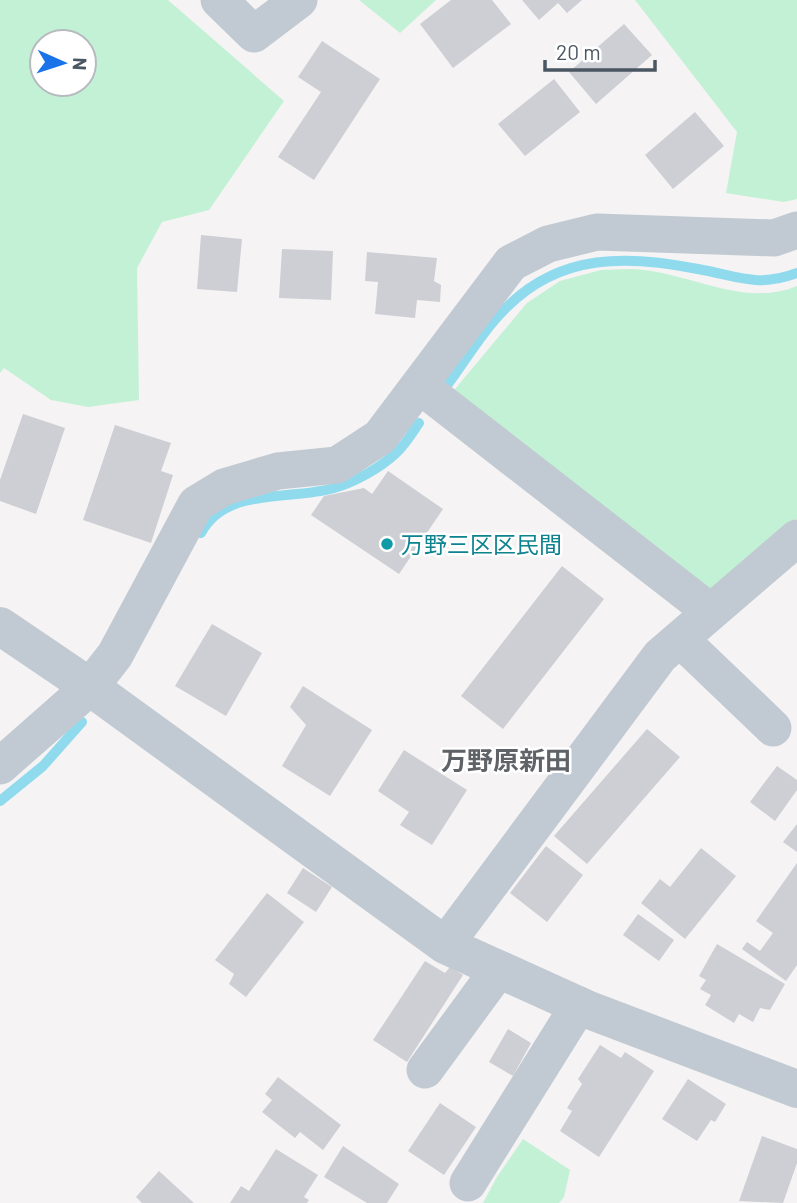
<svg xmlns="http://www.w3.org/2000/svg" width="797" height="1203" font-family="Barlow,'Noto Sans JP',sans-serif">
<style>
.green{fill:#c3f1d5;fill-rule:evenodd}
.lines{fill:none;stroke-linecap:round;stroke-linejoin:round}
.stream{stroke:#90daee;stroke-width:10}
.building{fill:#cdcfd5}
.minor{stroke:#c1cad2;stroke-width:37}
.tertiary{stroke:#c1cad2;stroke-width:38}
.culture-dot{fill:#0f9aa8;stroke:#fff;stroke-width:2.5}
.labels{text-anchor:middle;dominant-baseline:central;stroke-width:5;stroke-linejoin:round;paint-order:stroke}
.culture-label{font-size:23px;fill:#0d838f;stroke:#fff;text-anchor:start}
.quarter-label{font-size:26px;font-weight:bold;fill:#5f6368;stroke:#fff}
</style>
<rect width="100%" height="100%" fill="#f5f3f3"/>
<path class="green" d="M 0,0 L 168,0 L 284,101 L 209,210 L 162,222 L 137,268 L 139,400 L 88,407 L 51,400 L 4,368 L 0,373 ZM 42,42 L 84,42 L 84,84 L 42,84 Z
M 359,0 L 436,0 L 400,33 Z
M 635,0 L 797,0 L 797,199 L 784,202 L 726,193 L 737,132 Z
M 601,270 C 615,270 630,268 644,270 C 695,276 747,307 797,286 L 797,519 L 710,591 L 450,395 L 527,303 L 560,281 Z
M 523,1139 L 570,1170 L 564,1197 L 559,1203 L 483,1203 L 497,1177 Z"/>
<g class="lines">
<path class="stream" d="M 442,392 C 463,365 482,331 507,307 C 561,253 628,255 698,269 C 737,276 758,288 797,273
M 201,533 C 226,486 291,501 334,488 C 355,482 380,468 396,453 C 405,445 412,433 419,423
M 0,801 L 43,766 L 82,722"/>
</g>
<path class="building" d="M 451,0 L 492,0 L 511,24 L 453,68 L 420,24 Z
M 522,0 L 582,0 L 567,13 L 558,3 L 539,20 Z
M 624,24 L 652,55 L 596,104 L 569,72 Z
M 322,41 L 380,79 L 314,180 L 278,157 L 321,92 L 298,77 Z
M 554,79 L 580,112 L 525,156 L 498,124 Z
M 695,112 L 724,146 L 673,189 L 645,155 Z
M 201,235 L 242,239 L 237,292 L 197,289 Z
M 282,249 L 333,251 L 331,300 L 279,298 Z
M 367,252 L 437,258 L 434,281 L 441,285 L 440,302 L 417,300 L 415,318 L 375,314 L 378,282 L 365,281 Z
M 23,414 L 65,428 L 36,514 L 0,501 L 0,480 Z
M 115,425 L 171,443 L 161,471 L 173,475 L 151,543 L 83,520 Z
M 388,471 L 443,509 L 399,574 L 311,515 L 324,496 L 364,488 L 372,494 Z
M 562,566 L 604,599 L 503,729 L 461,696 Z
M 212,624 L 262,653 L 226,716 L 175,686 Z
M 303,686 L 372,730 L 330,796 L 282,766 L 306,725 L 290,707 Z
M 647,729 L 680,757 L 587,864 L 554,836 Z
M 404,750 L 467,790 L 432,845 L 400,825 L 409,812 L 378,791 Z
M 777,766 L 797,780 L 797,790 L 775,821 L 750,802 Z
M 797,824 L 797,852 L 783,842 Z
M 546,846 L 583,875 L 547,922 L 510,893 Z
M 701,848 L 736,876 L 685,939 L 641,903 L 660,879 L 670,887 Z
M 797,863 L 797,965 L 786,981 L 742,949 L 747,942 L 760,951 L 773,933 L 756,921 Z
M 303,868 L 332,887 L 316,912 L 287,893 Z
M 267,893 L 304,922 L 246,997 L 229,984 L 234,974 L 215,960 Z
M 638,914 L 674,940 L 659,961 L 623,935 Z
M 717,944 L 785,984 L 770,1010 L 760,1008 L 753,1022 L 739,1014 L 734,1023 L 705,1005 L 711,995 L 700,989 L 706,980 L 699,976 Z
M 425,961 L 445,973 L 450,967 L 463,975 L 407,1062 L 373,1040 Z
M 508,1029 L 531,1043 L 513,1076 L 489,1062 Z
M 600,1045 L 621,1058 L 625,1052 L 654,1071 L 599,1157 L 560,1131 L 572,1111 L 567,1108 L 582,1084 L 578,1079 Z
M 278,1077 L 341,1125 L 323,1150 L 300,1132 L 295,1138 L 262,1112 L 272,1100 L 265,1094 Z
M 688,1079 L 726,1104 L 715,1122 L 711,1120 L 697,1141 L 662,1119 Z
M 440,1103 L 476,1127 L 444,1175 L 408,1151 Z
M 762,1136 L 797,1149 L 797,1163 L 783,1203 L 739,1201 Z
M 343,1146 L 399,1184 L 387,1203 L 367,1203 L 324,1177 Z
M 276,1149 L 318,1175 L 304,1197 L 309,1200 L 307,1203 L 230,1203 L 241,1186 L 249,1191 Z
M 159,1171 L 194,1203 L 142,1203 L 136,1197 Z"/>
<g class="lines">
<path class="minor" d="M 219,0 L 254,34 L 299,0
M 419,385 L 711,612
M 680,639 L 773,728
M 0,766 L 90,687 L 115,655 L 196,504 L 224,487 L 278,471 L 337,465 L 380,437 L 511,263 L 548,244 L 597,232 L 774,238 L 797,230
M 445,945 L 660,656 L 797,538
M 425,1070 L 499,969
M 468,1183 L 579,1005"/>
<path class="tertiary" d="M 0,626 L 90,687 L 445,945 L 589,1010 L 797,1089"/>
</g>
<circle class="culture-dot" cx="387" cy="544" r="7"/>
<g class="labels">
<g class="culture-label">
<text x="401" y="544">万野三区区民間</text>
</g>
<g class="quarter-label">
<text x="506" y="759">万野原新田</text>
</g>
</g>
<g transform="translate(63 63) rotate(93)"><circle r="33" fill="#ffffff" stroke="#b7bbc0" stroke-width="2"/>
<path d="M0-5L12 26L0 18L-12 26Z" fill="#1a73e8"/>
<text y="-10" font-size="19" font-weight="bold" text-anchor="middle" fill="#4a5661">N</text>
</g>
<path d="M545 60v10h110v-10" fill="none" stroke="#4a5661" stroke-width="3.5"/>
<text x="556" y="60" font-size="21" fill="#4a5661" stroke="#ffffff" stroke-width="5" paint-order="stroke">20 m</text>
</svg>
